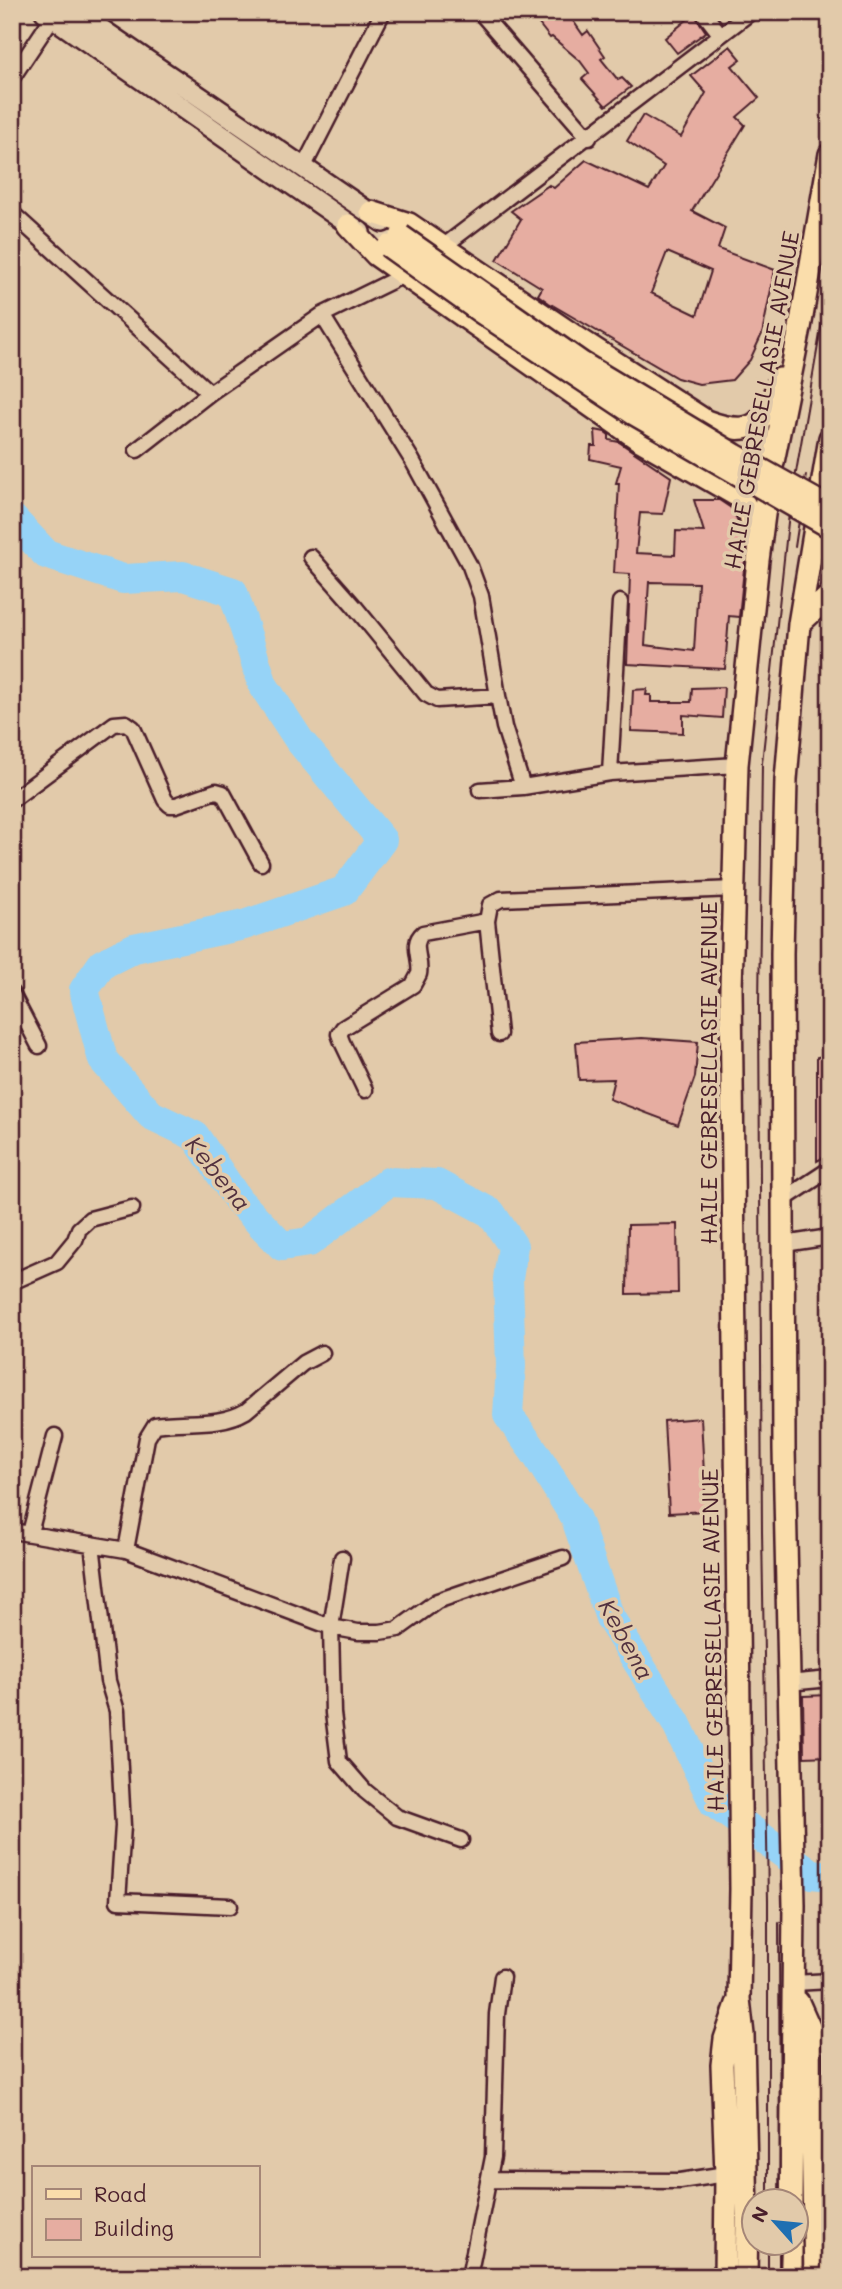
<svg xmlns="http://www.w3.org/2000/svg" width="842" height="2289" font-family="Mali,sans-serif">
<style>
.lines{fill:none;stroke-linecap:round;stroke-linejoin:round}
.river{stroke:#96d3f7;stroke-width:30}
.building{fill:#e6ada1;stroke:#4a1f2b;stroke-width:2;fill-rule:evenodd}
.minor-casing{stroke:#4a1f2b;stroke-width:19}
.secondary-casing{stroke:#4a1f2b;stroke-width:24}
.primary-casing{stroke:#4a1f2b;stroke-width:26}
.minor{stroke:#e2caaa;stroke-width:14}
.secondary{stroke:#e2caaa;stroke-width:19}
.primary{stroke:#faddab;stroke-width:21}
.tram{stroke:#4a1f2b;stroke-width:2}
.primary-bridge-casing{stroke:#4a1f2b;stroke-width:26;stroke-linecap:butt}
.primary-bridge{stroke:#faddab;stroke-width:21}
.labels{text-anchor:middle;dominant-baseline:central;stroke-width:7;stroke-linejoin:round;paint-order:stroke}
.street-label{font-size:23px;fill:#4a1f2b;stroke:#e2caaa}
.water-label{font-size:24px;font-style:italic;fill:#52313f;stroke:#e2caaa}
</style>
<rect width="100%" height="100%" fill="#e2caaa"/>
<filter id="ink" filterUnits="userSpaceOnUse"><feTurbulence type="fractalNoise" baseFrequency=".0143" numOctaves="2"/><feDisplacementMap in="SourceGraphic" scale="14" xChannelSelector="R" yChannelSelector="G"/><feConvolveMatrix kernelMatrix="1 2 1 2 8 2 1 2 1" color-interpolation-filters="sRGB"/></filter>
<g filter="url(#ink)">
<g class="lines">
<path class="river" d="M 12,518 L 46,554 L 123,579 L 183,576 L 233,592 L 263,685 L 299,740 L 382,840 L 344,891 L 244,925 L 134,948 L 102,964 L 84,990 L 103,1060 L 151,1115 L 195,1136 L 238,1200 L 282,1246 L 309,1242 L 388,1182 L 437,1184 L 491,1213 L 513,1246 L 508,1279 L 511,1366 L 508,1415 L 536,1454 L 576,1519 L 610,1618 L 676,1723 L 714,1803 L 812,1874 L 830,1876"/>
</g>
<path class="building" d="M 543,12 L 567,12 L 583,35 L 588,31 L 605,56 L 601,59 L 618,80 L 622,78 L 631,87 L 606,106 L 582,79 L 589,73 L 580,61 L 552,37 L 550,38 L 535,19 Z
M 694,14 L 706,32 L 677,53 L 665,38 Z
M 730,46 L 741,59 L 732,66 L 759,98 L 737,117 L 745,125 L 692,211 L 725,228 L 718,249 L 775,270 L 762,334 L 750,360 L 732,380 L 699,384 L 677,378 L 549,303 L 538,295 L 542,288 L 497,260 L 521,219 L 511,211 L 549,185 L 554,188 L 586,160 L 649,190 L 664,166 L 627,141 L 643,115 L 681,137 L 706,93 L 691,76 ZM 667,252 L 711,271 L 697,315 L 651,293 Z
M 595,430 L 605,432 L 609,435 L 609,440 L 619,442 L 671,477 L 663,514 L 640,513 L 636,553 L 675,555 L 676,531 L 704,532 L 694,500 L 719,500 L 731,508 L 737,519 L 742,543 L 746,550 L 739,617 L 729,616 L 725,669 L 627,664 L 630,574 L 614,573 L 619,483 L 616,483 L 621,466 L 590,459 L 591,446 L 596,446 ZM 649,582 L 698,583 L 694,651 L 645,645 Z
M 724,687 L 722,718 L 683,715 L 683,733 L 631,731 L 633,690 L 647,689 L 646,695 L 651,695 L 651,702 L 691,702 L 692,688 Z
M 642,1038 L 698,1042 L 695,1077 L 678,1125 L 609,1099 L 614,1079 L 579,1080 L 576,1042 Z
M 830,1055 L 830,1154 L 817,1161 L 817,1057 Z
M 677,1224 L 678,1293 L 627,1294 L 628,1225 Z
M 701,1418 L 706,1511 L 669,1513 L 664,1421 Z
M 830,1695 L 830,1756 L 804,1757 L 803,1696 Z"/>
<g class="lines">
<defs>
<path id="minor" d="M 480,12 L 589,138
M 703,12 L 720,34
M 12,78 L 52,18
M 303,168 L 383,12
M 12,213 L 210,393
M 444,246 L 751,12
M 322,315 L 412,460 L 470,566 L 481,596 L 498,696
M 137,450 L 210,393 L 322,315 L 404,275
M 311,557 L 355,607 L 426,694 L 437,700 L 498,696 L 504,727 L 523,787
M 610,773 L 620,602
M 480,790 L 523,787 L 610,773 L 737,765
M 12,800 L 114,724 L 126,723 L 133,728 L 165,800 L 170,805 L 176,805 L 216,791 L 223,793 L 261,863
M 12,994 L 39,1046
M 499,1034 L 487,921 L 490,905 L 501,899 L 734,889
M 365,1090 L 342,1042 L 339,1034 L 343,1028 L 413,985 C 414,983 418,976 419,974 C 422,959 410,944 423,933 L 487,921
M 783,1200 L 830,1169
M 784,1244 L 830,1237
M 12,1282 L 57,1262 L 75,1240 L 79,1229 L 90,1219 L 132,1208
M 12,1531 L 126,1550 L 331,1627 L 333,1713 L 339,1761 L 365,1791 L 397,1817 L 461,1840
M 30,1533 L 55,1436
M 92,1544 L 108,1681 L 117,1711 L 123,1826 L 118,1901 L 230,1906
M 126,1550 L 147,1438 L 155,1425 C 185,1420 219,1427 246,1411 L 303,1363 L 322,1353
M 342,1558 L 331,1627 L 358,1632 L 380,1632 L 398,1629 L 437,1601 L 563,1558
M 788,1683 L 830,1679
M 794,1983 L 830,1981
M 490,2180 L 680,2181 L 726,2174
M 469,2277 L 493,2157 L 497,2014 L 502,1977"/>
<path id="secondary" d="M 45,12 L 360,232
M 76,12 L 383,222"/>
<path id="primary" d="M 371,212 L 409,224 L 573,335 L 706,421 C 755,439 764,424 780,379
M 348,225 L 376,255 L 638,439 L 741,498 L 750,514 L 755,541
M 799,624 L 830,595
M 798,2002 L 810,2029 L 815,2277
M 791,2202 L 794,1905 L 784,1449 L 782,953 L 786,780 L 799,624 L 830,438
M 725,2277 L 726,2174 L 722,2065 L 725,2039 L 737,2004
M 746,2277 L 747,2217 L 743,2035 L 739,1999 L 741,1889 L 731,989 L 737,765 L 758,560 L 767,492 L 800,328 L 830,154
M 791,2277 L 791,2244"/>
</defs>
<use href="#minor" class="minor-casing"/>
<use href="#secondary" class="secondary-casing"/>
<use href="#primary" class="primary-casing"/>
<use href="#minor" class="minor"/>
<use href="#secondary" class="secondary"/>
<use href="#primary" class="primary"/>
<path class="tram" d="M 795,547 L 806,475
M 779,1922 L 780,2202
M 768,2202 L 768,1900 L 762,1532 L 759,1007 L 762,763 L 789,513 L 830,276
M 768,2277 L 768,2244
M 780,2277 L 781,2244"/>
<defs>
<path id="primary-bridge" d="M 401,236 L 582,363 L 735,455 L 830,508
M 388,246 L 479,311 L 634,414 L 830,527"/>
</defs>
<use href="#primary-bridge" class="primary-bridge-casing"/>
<use href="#primary-bridge" class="primary-bridge"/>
</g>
</g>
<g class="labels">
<g class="street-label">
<text transform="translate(761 400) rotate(-80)">HAILE GEBRESELLASIE AVENUE</text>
<text transform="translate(708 1073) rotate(-90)">HAILE GEBRESELLASIE AVENUE</text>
<text transform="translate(712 1640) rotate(-91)">HAILE GEBRESELLASIE AVENUE</text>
</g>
<g class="water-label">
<text transform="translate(219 1173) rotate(51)">Kebena</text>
<text transform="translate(627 1639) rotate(61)">Kebena</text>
</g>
</g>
<rect width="842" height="2289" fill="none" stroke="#e2caaa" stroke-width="42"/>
<rect x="21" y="21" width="800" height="2247" fill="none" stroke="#4a1f2b" stroke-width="2.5" filter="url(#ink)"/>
<rect x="32" y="2166" width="228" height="91" fill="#e2caaa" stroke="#a58677" stroke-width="2"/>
<rect x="46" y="2189" width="35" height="10" fill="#faddab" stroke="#a58677" stroke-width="2"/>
<text x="94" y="2202" font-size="21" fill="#4a1f2b">Road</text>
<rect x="46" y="2219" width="35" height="21" fill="#e6ada1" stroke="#a58677" stroke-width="2"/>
<text x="94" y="2236" font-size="21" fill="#4a1f2b">Building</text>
<g transform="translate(775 2222) rotate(297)"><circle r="33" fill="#e2caaa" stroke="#a58677" stroke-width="2"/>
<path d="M0-5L12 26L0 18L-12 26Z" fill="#1f6fb2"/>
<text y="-10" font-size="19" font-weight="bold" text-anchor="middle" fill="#4a1f2b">N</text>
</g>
</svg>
